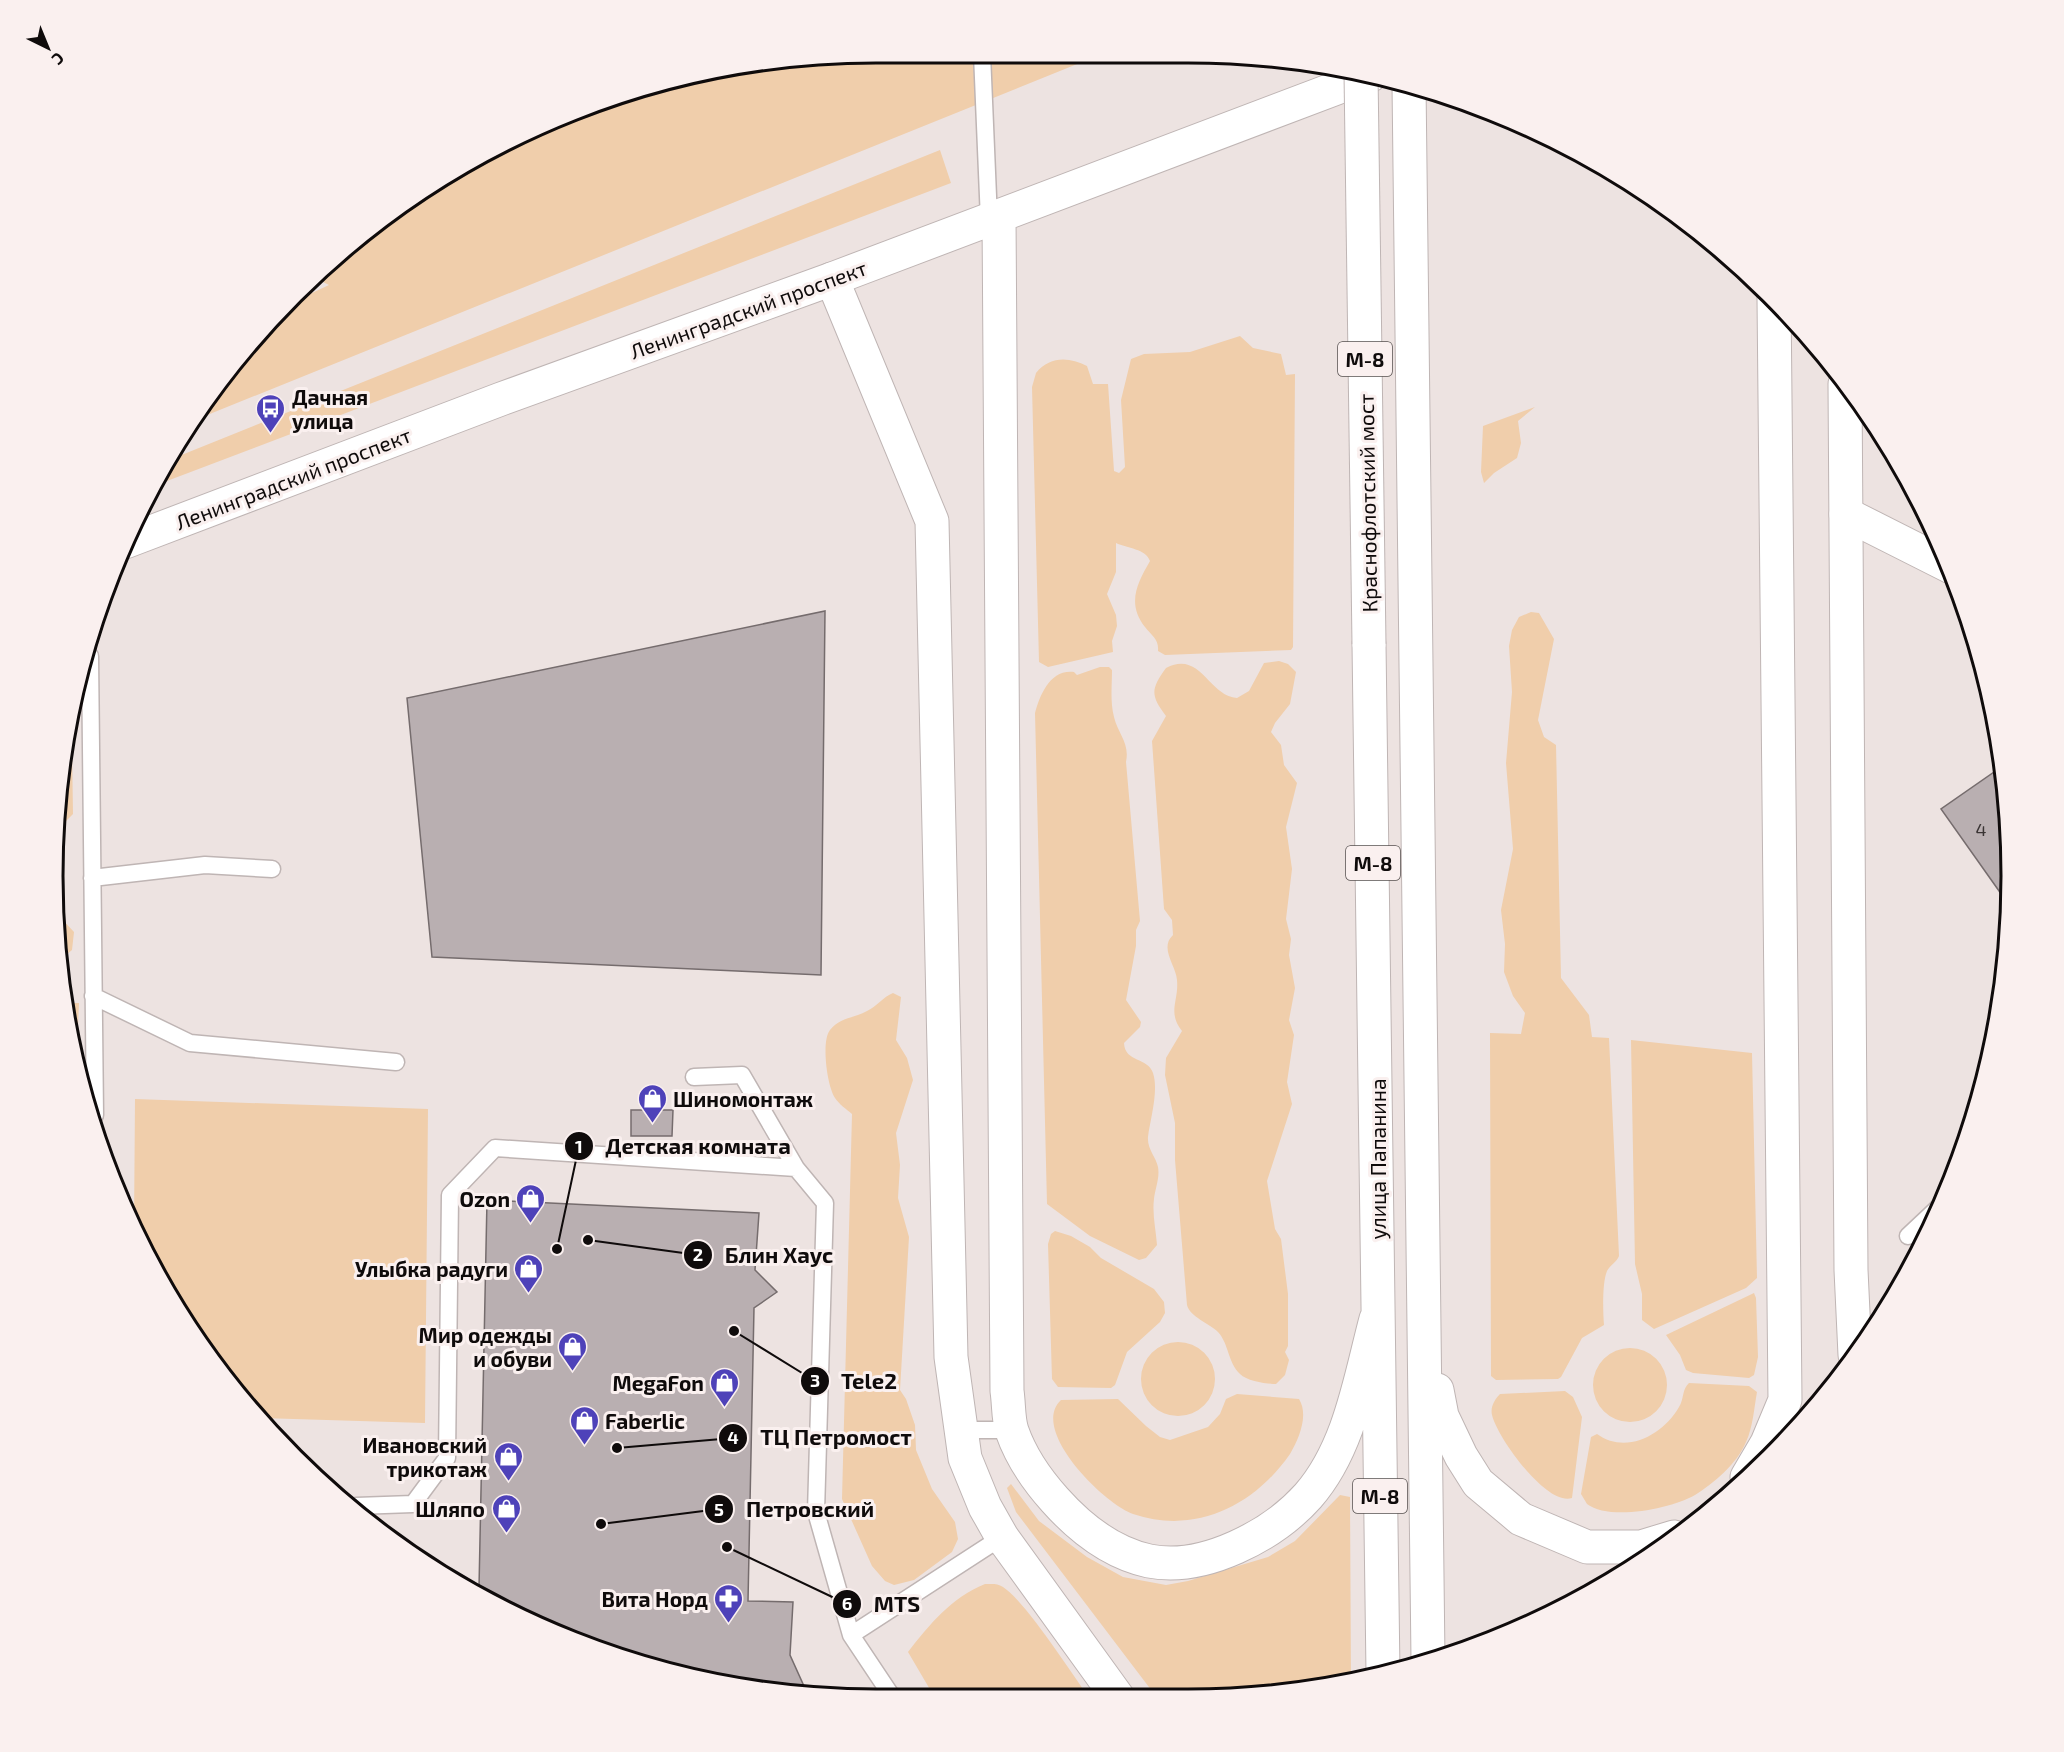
<svg xmlns="http://www.w3.org/2000/svg" width="2064" height="1752" font-family="'Exo 2',sans-serif">
<style>
.green{fill:#f0ceab}
.building{fill:#b9afb1;stroke:#756c6d;stroke-width:1.5}
.lines{fill:none;stroke-linecap:round;stroke-linejoin:round}
.service-casing{stroke:#bfb5b4;stroke-width:19}
.tertiary-casing{stroke:#bfb5b4;stroke-width:35}
.secondary-casing{stroke:#bfb5b4;stroke-width:35}
.primary-casing{stroke:#bfb5b4;stroke-width:35}
.service{stroke:#fff;stroke-width:16}
.tertiary{stroke:#fff;stroke-width:33}
.secondary{stroke:#fff;stroke-width:33}
.primary{stroke:#fff;stroke-width:33}
.primary-bridge-casing{stroke:#bfb5b4;stroke-width:35;stroke-linecap:butt}
.primary-bridge{stroke:#fff;stroke-width:33}
.labels{text-anchor:middle;dominant-baseline:central;stroke-width:6;stroke-linejoin:round;paint-order:stroke}
.number-label{font-size:18px;fill:#3a3434}
.shield{fill:#faf0ef;stroke:#56504f;stroke-width:1.5}
.shield-label{font-size:20px;font-weight:bold;fill:#0f0b0b}
.street-label{font-size:21px;fill:#0f0b0b;stroke:#faf0ef}
.poi-label{font-size:21px;font-weight:bold;fill:#0f0b0b;stroke:#faf0ef;text-anchor:end}
.rim{fill:none;stroke:#0f0b0b;stroke-width:3}
.leader{fill:none;stroke:#0f0b0b;stroke-width:2}
.callout-dot{fill:#0f0b0b;stroke:#faf0ef;stroke-width:2}
.mark-label{font-size:18px;text-anchor:middle;font-weight:bold;fill:#fff}
.callout-label{font-size:22px;text-anchor:middle;font-weight:bold;fill:#0f0b0b;stroke:#faf0ef;stroke-width:6;stroke-linejoin:round;paint-order:stroke}
</style>
<rect width="100%" height="100%" fill="#ede3e1"/>
<path class="green" d="M 876,53 L 1097,56 L 190,422 L 295,301 L 329,285 L 315,278 L 333,257 L 511,138 L 663,80 Z
M 940,150 L 951,183 L 159,484 L 179,456 Z
M 1240,336 L 1253,348 L 1281,354 L 1286,375 L 1295,374 L 1293,647 L 1291,650 L 1165,655 L 1158,651 C 1159,639 1152,636 1145,627 C 1126,603 1138,582 1150,561 C 1146,549 1127,548 1116,543 L 1116,572 L 1107,594 L 1116,615 L 1117,626 L 1112,641 L 1113,652 L 1048,667 L 1039,662 L 1032,387 L 1036,373 C 1050,356 1069,357 1087,366 L 1093,384 L 1108,384 L 1114,471 L 1119,473 L 1125,467 L 1121,400 L 1131,359 L 1144,354 L 1190,352 Z
M 1535,407 L 1518,421 L 1521,443 L 1517,458 L 1494,473 L 1484,483 L 1481,472 L 1483,426 Z
M 1531,612 L 1539,613 L 1554,639 L 1538,720 L 1544,737 L 1556,745 L 1561,978 L 1589,1015 L 1592,1037 L 1609,1038 L 1619,1256 C 1617,1262 1610,1265 1607,1271 C 1602,1283 1603,1312 1604,1325 L 1582,1338 L 1561,1377 L 1558,1379 L 1496,1380 L 1491,1376 L 1490,1033 L 1521,1034 L 1525,1013 L 1513,996 L 1504,972 L 1505,944 L 1501,910 L 1513,849 L 1506,763 L 1512,692 L 1509,646 L 1512,630 L 1519,617 Z
M 1279,661 L 1288,664 L 1296,672 L 1290,704 L 1275,723 L 1271,732 L 1281,745 L 1284,765 L 1297,783 L 1286,827 L 1292,869 L 1286,919 L 1291,939 L 1289,955 L 1295,988 L 1289,1020 L 1294,1035 L 1287,1082 L 1292,1104 L 1267,1181 L 1275,1229 L 1281,1239 L 1288,1294 L 1288,1346 L 1285,1352 L 1289,1360 L 1285,1375 L 1276,1384 C 1266,1384 1247,1381 1240,1374 C 1228,1363 1229,1344 1218,1332 C 1209,1323 1190,1317 1187,1305 L 1175,1160 L 1175,1123 L 1165,1075 L 1166,1058 L 1182,1031 C 1167,1012 1179,1001 1177,980 C 1176,965 1159,948 1173,935 L 1172,920 L 1164,909 L 1152,741 L 1166,716 C 1150,695 1151,689 1166,668 C 1201,650 1208,696 1237,698 L 1249,691 L 1264,663 Z
M 1100,667 L 1109,667 L 1112,670 C 1112,685 1110,702 1114,717 C 1118,734 1130,743 1126,762 L 1140,921 L 1136,930 L 1136,946 L 1126,1000 L 1141,1022 L 1140,1027 L 1124,1043 C 1125,1063 1148,1057 1153,1073 C 1159,1091 1150,1120 1148,1137 C 1147,1149 1156,1157 1158,1167 C 1160,1178 1155,1189 1154,1199 C 1152,1214 1156,1230 1157,1245 L 1146,1258 L 1139,1260 L 1090,1236 L 1047,1204 L 1035,713 C 1040,695 1050,669 1074,672 L 1077,675 Z
M 68,739 L 72,748 L 73,814 L 60,827 L 60,769 Z
M 60,917 L 74,932 L 72,950 L 60,960 Z
M 893,993 L 901,997 L 896,1040 L 907,1058 L 913,1080 L 896,1133 L 900,1165 L 898,1198 L 909,1237 L 900,1390 L 906,1399 L 915,1425 L 916,1450 L 932,1489 L 955,1522 L 958,1539 L 952,1552 L 914,1580 L 894,1585 L 885,1581 L 872,1566 L 842,1499 L 852,1114 C 846,1109 839,1104 835,1098 C 827,1086 821,1041 830,1030 C 839,1018 854,1018 867,1011 C 877,1006 883,997 893,993 Z
M 65,1003 L 79,1003 L 77,1049 Z
M 1631,1040 L 1752,1053 L 1757,1278 L 1746,1288 L 1654,1329 L 1642,1320 L 1642,1294 L 1635,1264 Z
M 135,1099 L 428,1109 L 425,1423 L 261,1418 L 191,1334 L 134,1226 Z
M 1055,1231 L 1071,1236 L 1090,1247 L 1101,1258 L 1154,1289 L 1164,1302 L 1165,1313 L 1160,1322 L 1127,1352 L 1115,1385 L 1111,1388 L 1058,1387 L 1052,1379 L 1048,1244 L 1051,1234 Z
M 1754,1293 L 1756,1298 L 1758,1357 L 1754,1375 L 1749,1378 L 1693,1373 L 1686,1370 L 1680,1355 L 1666,1335 Z
M1141 1379a37 37 0 1 1 74 0a37 37 0 1 1-74 0Z
M1593 1385a37 37 0 1 1 74 0a37 37 0 1 1-74 0Z
M 1689,1383 L 1749,1386 L 1757,1392 C 1754,1408 1753,1427 1746,1442 C 1737,1464 1714,1483 1695,1495 C 1671,1509 1609,1521 1587,1504 L 1581,1494 L 1591,1437 L 1597,1434 C 1626,1455 1663,1435 1679,1407 C 1684,1399 1682,1389 1689,1383 Z
M 1565,1391 L 1573,1397 L 1582,1417 L 1572,1498 C 1547,1507 1497,1437 1492,1415 C 1490,1407 1495,1399 1500,1394 Z
M 1237,1394 L 1299,1399 C 1309,1415 1299,1439 1290,1454 C 1254,1506 1195,1535 1133,1514 C 1104,1504 1029,1430 1061,1400 L 1118,1399 L 1146,1426 L 1160,1437 L 1170,1440 L 1208,1427 L 1220,1414 L 1226,1399 Z
M 1011,1484 L 1039,1521 L 1087,1557 L 1123,1577 L 1166,1585 L 1188,1581 L 1268,1557 L 1295,1541 L 1340,1495 L 1350,1497 L 1351,1683 L 1188,1699 L 1158,1699 L 1016,1512 L 1007,1488 Z
M 985,1584 C 992,1584 997,1583 1003,1587 C 1025,1601 1072,1674 1090,1699 L 935,1698 L 908,1652 C 930,1624 951,1598 985,1584 Z"/>
<path class="building" d="M 825,611 L 821,975 L 432,957 L 407,698 Z
M 1997,770 L 2002,776 L 2011,876 L 2009,905 L 1941,809 Z
M 631,1110 L 673,1110 L 672,1136 L 631,1136 Z
M 487,1200 L 759,1213 L 755,1270 L 777,1292 L 754,1308 L 748,1601 L 793,1602 L 790,1655 L 808,1695 L 612,1656 L 463,1588 L 479,1588 Z"/>
<g class="lines">
<defs>
<path id="service" d="M 982,54 L 989,220
M 90,656 L 95,1115
M 92,878 L 205,865 L 272,869
M 93,996 L 190,1043 L 396,1062
M 694,1077 L 742,1075 L 796,1168
M 1908,1236 L 1941,1205
M 959,1430 L 1011,1430
M 356,1506 L 413,1504 L 447,1458 L 450,1195 L 495,1148 L 796,1168 L 825,1203 L 816,1512 L 851,1635 L 893,1698
M 851,1635 L 1002,1537"/>
<path id="tertiary" d="M 1846,514 L 1951,567"/>
<path id="secondary" d="M 125,542 L 501,399 L 832,279"/>
<path id="primary" d="M 1409,84 L 1428,1659
M 999,216 L 1007,1391 C 1009,1404 1008,1419 1012,1431 C 1021,1457 1037,1480 1055,1500 C 1080,1528 1112,1553 1149,1561 C 1204,1572 1273,1535 1308,1496 C 1350,1448 1360,1379 1376,1319
M 1845,384 L 1851,1270 L 1855,1355
M 1369,644 C 1375,987 1377,1330 1383,1673
M 1437,1390 L 1442,1416 L 1461,1456 L 1478,1483 L 1521,1519 L 1587,1547 L 1641,1547 L 1674,1537
M 1747,1477 L 1767,1443 L 1785,1400 L 1774,298
M 1119,1699 L 1002,1537 L 985,1507 L 965,1458 L 951,1357 L 932,521 L 832,279 L 1371,75"/>
</defs>
<use href="#service" class="service-casing"/>
<use href="#tertiary" class="tertiary-casing"/>
<use href="#secondary" class="secondary-casing"/>
<use href="#primary" class="primary-casing"/>
<use href="#service" class="service"/>
<use href="#tertiary" class="tertiary"/>
<use href="#secondary" class="secondary"/>
<use href="#primary" class="primary"/>
<defs>
<path id="primary-bridge" d="M 1361,73 L 1369,644"/>
</defs>
<use href="#primary-bridge" class="primary-bridge-casing"/>
<use href="#primary-bridge" class="primary-bridge"/>
</g>
<defs>
<symbol id="bus-pin" viewBox="-11 -11 22 30"><path d="M0 17L-7.5 6A9.5 9.5 0 1 1 7.5 6Z" fill="#4e42b9" stroke="#faf0ef"/><path d="M-5-6H5V4H4V6H2V4H-2V6H-4V4H-5ZM-3.5-4V0h7V-4ZM-3.5 1.2v1.5H-2V1.2ZM2 1.2v1.5H3.5V1.2Z" fill="#fff"/></symbol>
<symbol id="shop-pin" viewBox="-11 -11 22 30"><path d="M0 17L-7.5 6A9.5 9.5 0 1 1 7.5 6Z" fill="#4e42b9" stroke="#faf0ef"/><path d="M-5-2.5h2.3a2.7 3.5 0 0 1 5.4 0H5L5.5 6h-11ZM-1.5-2.5h3a1.5 2.3 0 0 0-3 0Z" fill="#fff"/></symbol>
<symbol id="pharmacy-pin" viewBox="-11 -11 22 30"><path d="M0 17L-7.5 6A9.5 9.5 0 1 1 7.5 6Z" fill="#4e42b9" stroke="#faf0ef"/><path d="M-2-6h4v4h4v4h-4v4h-4v-4h-4v-4h4Z" fill="#fff"/></symbol>
</defs>
<g fill-rule="evenodd">
<use href="#bus-pin" x="254" y="392" width="33" height="45"/>
<use href="#shop-pin" x="636" y="1082" width="33" height="45"/>
<use href="#shop-pin" x="514" y="1182" width="33" height="45"/>
<use href="#shop-pin" x="512" y="1252" width="33" height="45"/>
<use href="#shop-pin" x="556" y="1330" width="33" height="45"/>
<use href="#shop-pin" x="708" y="1366" width="33" height="45"/>
<use href="#shop-pin" x="568" y="1404" width="33" height="45"/>
<use href="#shop-pin" x="492" y="1440" width="33" height="45"/>
<use href="#shop-pin" x="490" y="1492" width="33" height="45"/>
<use href="#pharmacy-pin" x="712" y="1582" width="33" height="45"/>
</g>
<g class="labels">
<g class="number-label">
<text x="1981" y="829">4</text>
</g>
<g class="shield">
<rect x="1338" y="342" width="54" height="34" rx="4.5"/>
<rect x="1346" y="846" width="54" height="34" rx="4.5"/>
<rect x="1353" y="1479" width="54" height="34" rx="4.5"/>
</g>
<g class="shield-label">
<text x="1365" y="359">М-8</text>
<text x="1373" y="863">М-8</text>
<text x="1380" y="1496">М-8</text>
</g>
<g class="street-label">
<text transform="translate(748 309) rotate(-20)">Ленинградский проспект</text>
<text transform="translate(293 478) rotate(-21)">Ленинградский проспект</text>
<text transform="translate(1367 503) rotate(-91)">Краснофлотский мост</text>
<text transform="translate(1377 1159) rotate(-90)">улица Папанина</text>
</g>
<g class="poi-label">
<text x="292" y="396" text-anchor="start">Дачная<tspan x="292" dy="24">улица</tspan></text>
<text x="673" y="1098" text-anchor="start">Шиномонтаж</text>
<text x="510" y="1198">Ozon</text>
<text x="508" y="1268">Улыбка радуги</text>
<text x="552" y="1334">Мир одежды<tspan x="552" dy="24">и обуви</tspan></text>
<text x="704" y="1382">MegaFon</text>
<text x="605" y="1420" text-anchor="start">Faberlic</text>
<text x="487" y="1444">Ивановский<tspan x="487" dy="24">трикотаж</tspan></text>
<text x="485" y="1508">Шляпо</text>
<text x="708" y="1598">Вита Норд</text>
</g>
</g>
<path d="M0 0H2064V1752H0ZM876 63H1188A813 813 0 0 1 2001 876V876A813 813 0 0 1 1188 1689H876A813 813 0 0 1 63 876V876A813 813 0 0 1 876 63Z" fill="#faf0ef" fill-rule="evenodd"/>
<path class="rim" d="M876 63H1188A813 813 0 0 1 2001 876V876A813 813 0 0 1 1188 1689H876A813 813 0 0 1 63 876V876A813 813 0 0 1 876 63Z"/>
<path class="leader" d="M557 1249L579 1146M588 1240L698 1255M734 1331L815 1381M617 1448L733 1438M601 1524L719 1509M727 1547L847 1604"/>
<g class="callout-dot">
<circle cx="557" cy="1249" r="6"/>
<circle cx="588" cy="1240" r="6"/>
<circle cx="734" cy="1331" r="6"/>
<circle cx="617" cy="1448" r="6"/>
<circle cx="601" cy="1524" r="6"/>
<circle cx="727" cy="1547" r="6"/>
<circle cx="579" cy="1146" r="15"/>
<circle cx="698" cy="1255" r="15"/>
<circle cx="815" cy="1381" r="15"/>
<circle cx="733" cy="1438" r="15"/>
<circle cx="719" cy="1509" r="15"/>
<circle cx="847" cy="1604" r="15"/>
</g>
<g class="mark-label">
<text x="579" y="1153">1</text>
<text x="698" y="1261">2</text>
<text x="815" y="1387">3</text>
<text x="733" y="1444">4</text>
<text x="719" y="1516">5</text>
<text x="847" y="1610">6</text>
</g>
<g class="callout-label">
<text x="698" y="1154">Детская комната</text>
<text x="779" y="1263">Блин Хаус</text>
<text x="869" y="1389">Tele2</text>
<text x="836" y="1445">ТЦ Петромост</text>
<text x="810" y="1517">Петровский</text>
<text x="897" y="1612">MTS</text>
</g>
<g transform="translate(48 48) rotate(137)" stroke="#faf0ef" stroke-width="4.5" paint-order="stroke">
<path d="M0-4.5L10 22L0 15L-10 22Z" fill="#0f0b0b"/>
<text y="-9" font-size="16" font-weight="bold" text-anchor="middle" fill="#0f0b0b">С</text>
</g>
</svg>
